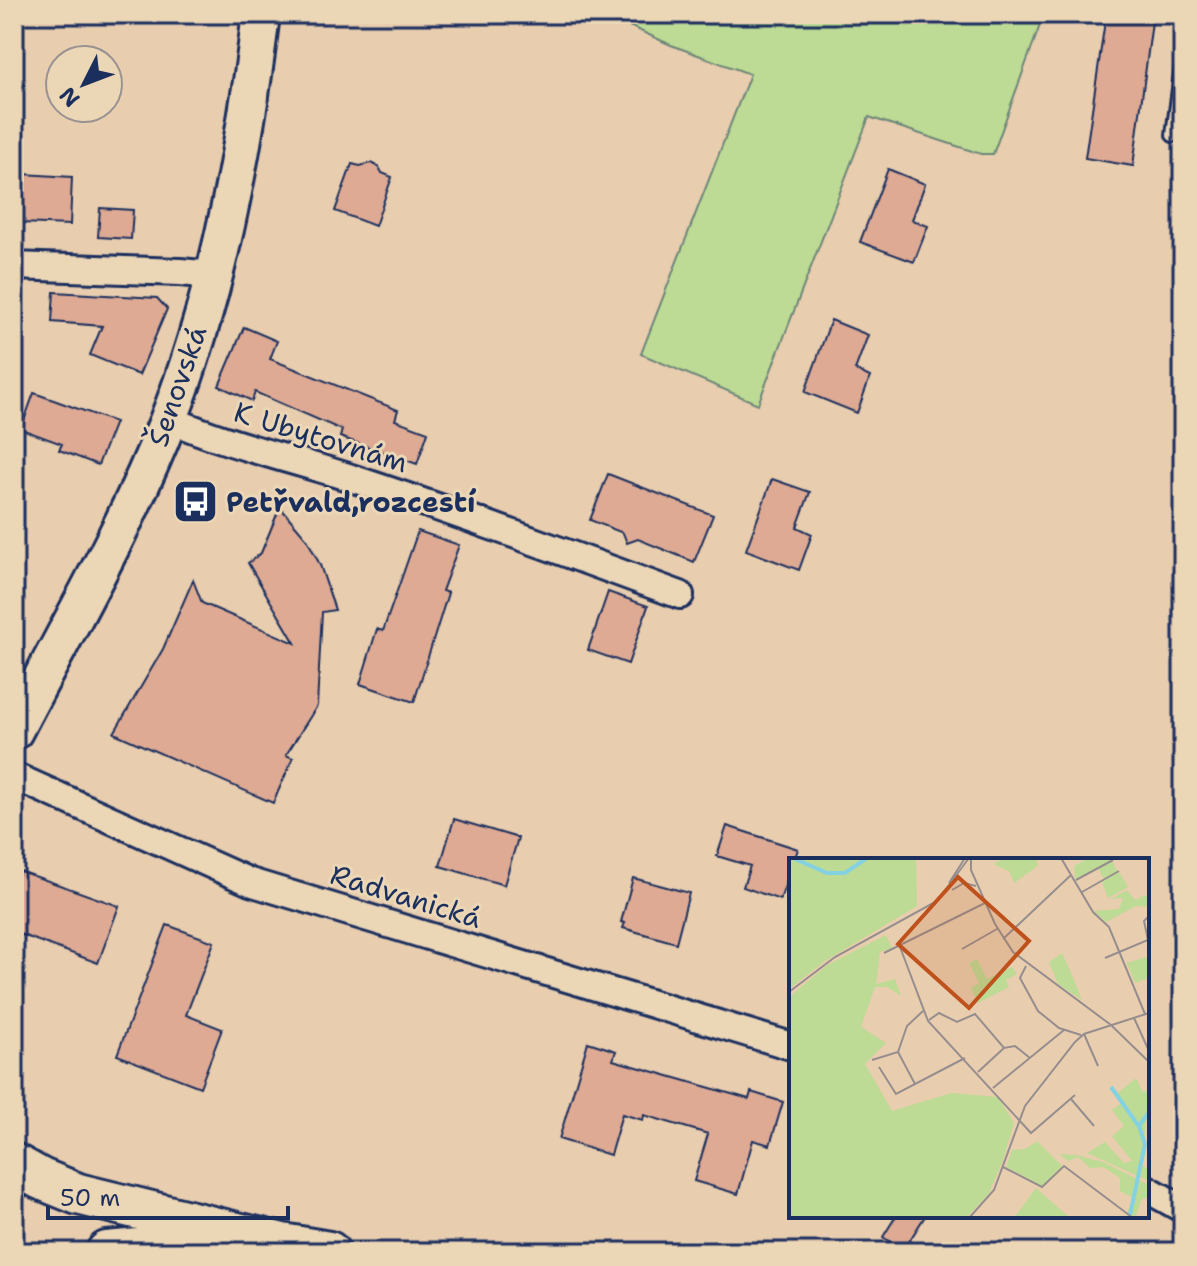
<svg xmlns="http://www.w3.org/2000/svg" width="1197" height="1266" font-family="'Shantell Sans',sans-serif">
<style>
.green{fill:#bddb94;stroke:#6c8579;stroke-width:2}
.building{fill:#deaa93;stroke:#1b2f5e;stroke-width:2}
.lines{fill:none;stroke-linecap:round;stroke-linejoin:round}
.lane-casing{stroke:#1b2f5e;stroke-width:18}
.street-casing{stroke:#1b2f5e;stroke-width:32}
.secondary-casing{stroke:#1b2f5e;stroke-width:42}
.primary-casing{stroke:#1b2f5e;stroke-width:46}
.lane{stroke:#ebd6b5;stroke-width:12}
.street{stroke:#ebd6b5;stroke-width:26}
.secondary{stroke:#ebd6b5;stroke-width:36}
.primary{stroke:#ebd6b5;stroke-width:40}
.labels{text-anchor:middle;dominant-baseline:central;stroke-width:6;stroke-linejoin:round;paint-order:stroke}
.street-label{font-size:28px;fill:#1b2f5e;stroke:#ebd6b5}
.poi-label{font-size:28px;font-weight:bold;fill:#1b2f5e;stroke:#ebd6b5;text-anchor:start}
.inset-river{fill:none;stroke:#83d1e1;stroke-width:4}
.inset-road{fill:none;stroke:#968e8e;stroke-width:2}
.view{fill:#bf511c;fill-opacity:0.15;stroke:#bf511c;stroke-width:4}
.inset-edge{fill:none;stroke:#1b2f5e;stroke-width:4}
</style>
<rect width="100%" height="100%" fill="#e8cdae"/>
<filter id="ink" filterUnits="userSpaceOnUse"><feTurbulence type="fractalNoise" baseFrequency=".0125" numOctaves="2"/><feDisplacementMap in="SourceGraphic" scale="16" xChannelSelector="R" yChannelSelector="G"/><feConvolveMatrix kernelMatrix="1 2 1 2 8 2 1 2 1" color-interpolation-filters="sRGB"/></filter>
<g filter="url(#ink)">
<path class="green" d="M 603,14 L 1044,14 L 993,154 L 981,154 L 869,117 L 758,404 L 641,354 L 750,74 L 671,45 Z"/>
<path class="building" d="M 1106,14 L 1153,14 L 1133,166 L 1085,158 Z
M 371,163 L 379,167 L 382,173 L 392,177 L 375,226 L 335,211 L 352,164 L 360,166 Z
M 888,169 L 925,184 L 912,220 L 928,226 L 914,262 L 860,242 Z
M 23,174 L 72,177 L 70,225 L 21,223 Z
M 100,208 L 133,210 L 131,239 L 98,237 Z
M 54,292 L 157,298 L 167,309 L 139,375 L 90,355 L 102,326 L 52,322 Z
M 831,320 L 868,335 L 855,370 L 870,377 L 857,413 L 805,392 Z
M 244,327 L 277,341 L 270,359 L 398,410 L 395,420 L 428,432 L 417,464 L 340,437 L 342,430 L 255,392 L 252,401 L 219,386 Z
M 34,393 L 115,422 L 98,465 L 59,450 L 62,444 L 21,429 Z
M 608,474 L 713,515 L 694,562 L 638,539 L 627,543 L 623,533 L 590,520 Z
M 772,479 L 810,492 L 797,527 L 812,534 L 799,570 L 746,550 Z
M 280,507 L 307,539 L 320,565 L 335,610 L 322,612 L 317,706 L 286,755 L 293,758 L 273,803 L 114,733 L 163,649 L 193,580 L 202,603 L 295,643 L 248,563 L 261,553 Z
M 418,531 L 459,545 L 442,591 L 448,593 L 414,702 L 360,684 L 377,629 L 383,631 Z
M 608,592 L 648,606 L 628,664 L 588,650 Z
M 454,819 L 518,838 L 504,885 L 440,866 Z
M 727,826 L 798,849 L 794,860 L 791,860 L 791,868 L 780,900 L 743,887 L 750,866 L 717,856 Z
M 20,871 L 119,906 L 98,963 L 14,932 L 14,887 Z
M 633,878 L 689,893 L 676,943 L 623,928 L 625,923 L 621,922 Z
M 167,925 L 214,942 L 186,1015 L 222,1029 L 200,1087 L 117,1055 Z
M 588,1042 L 616,1051 L 613,1060 L 749,1099 L 751,1092 L 783,1102 L 770,1145 L 753,1140 L 738,1194 L 694,1181 L 708,1134 L 644,1115 L 643,1120 L 622,1114 L 610,1155 L 559,1139 Z
M 896,1216 L 925,1216 L 903,1251 L 883,1237 Z"/>
<g class="lines">
<defs>
<path id="lane" d="M 1173,135 L 1183,58"/>
<path id="street" d="M 14,266 L 180,272 L 213,275
M 169,419 C 229,445 292,459 354,479 C 464,515 572,555 680,595
M 14,776 L 250,882 L 791,1046
M 1147,1189 L 1183,1209"/>
<path id="secondary" d="M 14,731 C 67,629 126,528 168,421 C 217,296 245,147 261,14"/>
<path id="primary" d="M 14,1164 L 41,1179 L 78,1194 L 282,1244
M 107,1252 L 150,1248 L 282,1244 L 329,1252"/>
</defs>
<use href="#lane" class="lane-casing"/>
<use href="#street" class="street-casing"/>
<use href="#secondary" class="secondary-casing"/>
<use href="#primary" class="primary-casing"/>
<use href="#lane" class="lane"/>
<use href="#street" class="street"/>
<use href="#secondary" class="secondary"/>
<use href="#primary" class="primary"/>
</g>
</g>
<defs>
<symbol id="bus-square" viewBox="-11 -11 22 22"><rect x="-9" y="-9" width="18" height="18" rx="4" fill="#1b2f5e" stroke="#ebd6b5"/><path d="M-5-6H5V4H4V6H2V4H-2V6H-4V4H-5ZM-3.5-4V0h7V-4ZM-3.5 1.2v1.5H-2V1.2ZM2 1.2v1.5H3.5V1.2Z" fill="#fff"/></symbol>
</defs>
<g fill-rule="evenodd">
<use href="#bus-square" x="170" y="476" width="51" height="51"/>
</g>
<g class="labels">
<g class="street-label">
<text transform="translate(177 386) rotate(-71)">Šenovská</text>
<text transform="translate(321 437) rotate(17)">K Ubytovnám</text>
<text transform="translate(406 896) rotate(17)">Radvanická</text>
</g>
<g class="poi-label">
<text x="226" y="502">Petřvald,rozcestí</text>
</g>
</g>
<g transform="translate(789 858)">
<rect width="360" height="360" fill="#e8cdae"/>
<path d="M 0,0 L 127,0 L 128,48 L 36,103 L 0,131 ZM 216,0 L 247,0 L 249,8 L 225,25 L 220,13 L 204,6 ZM 300,0 L 322,0 L 328,13 L 315,21 L 309,10 L 286,21 L 285,8 ZM 330,14 L 339,29 L 319,40 L 313,24 ZM 338,32 L 346,42 L 357,37 L 360,49 L 347,48 L 317,64 L 305,53 L 330,51 L 334,40 L 322,41 ZM 97,77 L 103,90 L 91,94 L 87,126 L 106,121 L 112,138 L 98,129 L 86,129 L 72,169 L 97,185 L 76,206 L 103,253 L 162,235 L 209,239 L 225,265 L 213,305 L 199,337 L 177,360 L 0,360 L 0,139 L 38,107 ZM 273,95 L 282,115 L 293,142 L 269,126 L 260,104 ZM 360,98 L 360,120 L 346,125 L 338,105 ZM 188,101 L 198,121 L 223,109 L 228,116 L 217,122 L 220,129 L 189,145 L 182,130 L 190,125 L 180,105 ZM 347,220 L 354,235 L 360,231 L 353,307 L 360,312 L 360,323 L 298,295 L 316,284 L 335,305 L 343,303 L 323,278 L 335,268 L 323,252 L 334,244 L 322,229 L 329,235 ZM 248,283 L 273,308 L 254,328 L 217,309 L 223,292 L 236,291 ZM 270,296 L 287,297 L 314,304 L 360,327 L 360,339 L 353,341 L 346,360 L 336,360 L 344,340 L 331,333 L 331,320 L 314,309 L 301,310 L 289,299 L 279,303 ZM 247,330 L 281,360 L 225,360 Z" fill="#bddb94"/>
<path class="inset-river" d="M 4,0 L 38,15 L 56,15 L 78,0M 322,229 L 349,267M 341,357 L 356,286 L 350,268 L 360,254"/>
<path class="inset-road" d="M 182,0 L 182,12 L 206,66 L 224,94 L 322,167 L 360,204M 272,0 L 304,54 L 320,69 L 356,156M 287,22 L 324,2M 160,25 L 176,0M 163,32 L 175,25 L 187,28M 293,34 L 330,13M 214,81 L 282,17M 111,89 L 139,163 L 242,275 L 286,237M 173,91 L 208,71M 95,95 L 196,45M 316,100 L 359,82 L 355,63 L 360,58M 237,108 L 231,120 L 249,153 L 270,170 L 292,177M 0,134 L 46,99 L 148,43 L 180,0M 345,160 L 360,193M 140,162 L 150,155 L 168,164 L 186,156 L 215,190 L 226,188 L 241,200M 295,176 L 309,208M 109,194 L 126,226M 83,202 L 109,194 L 118,168 L 134,153M 90,209 L 107,236 L 176,200M 189,214 L 215,190M 204,230 L 275,172M 282,241 L 305,268M 214,309 L 253,329 L 275,308 L 344,360M 180,360 L 205,332 L 236,248 L 286,184 L 295,176 L 360,155"/>
<path class="view" d="M 169,19 L 240,83 L 180,150 L 109,86 Z"/>
<rect width="360" height="360" class="inset-edge"/>
</g>
<rect width="1197" height="1266" fill="none" stroke="#ebd6b5" stroke-width="48"/>
<rect x="24" y="24" width="1149" height="1218" fill="none" stroke="#1b2f5e" stroke-width="3" filter="url(#ink)"/>
<g transform="translate(84 84) rotate(228)"><circle r="38" fill="#ebd6b5" stroke="#989392" stroke-width="2"/>
<path d="M0-6L14 30L0 20L-14 30Z" fill="#1b2f5e"/>
<text y="-12" font-size="22" font-weight="bold" text-anchor="middle" fill="#1b2f5e">N</text>
</g>
<path d="M48 1206v12h240v-12" fill="none" stroke="#1b2f5e" stroke-width="4"/>
<text x="60" y="1206" font-size="24" fill="#1b2f5e" stroke="#ebd6b5" stroke-width="6" paint-order="stroke">50 m</text>
</svg>
